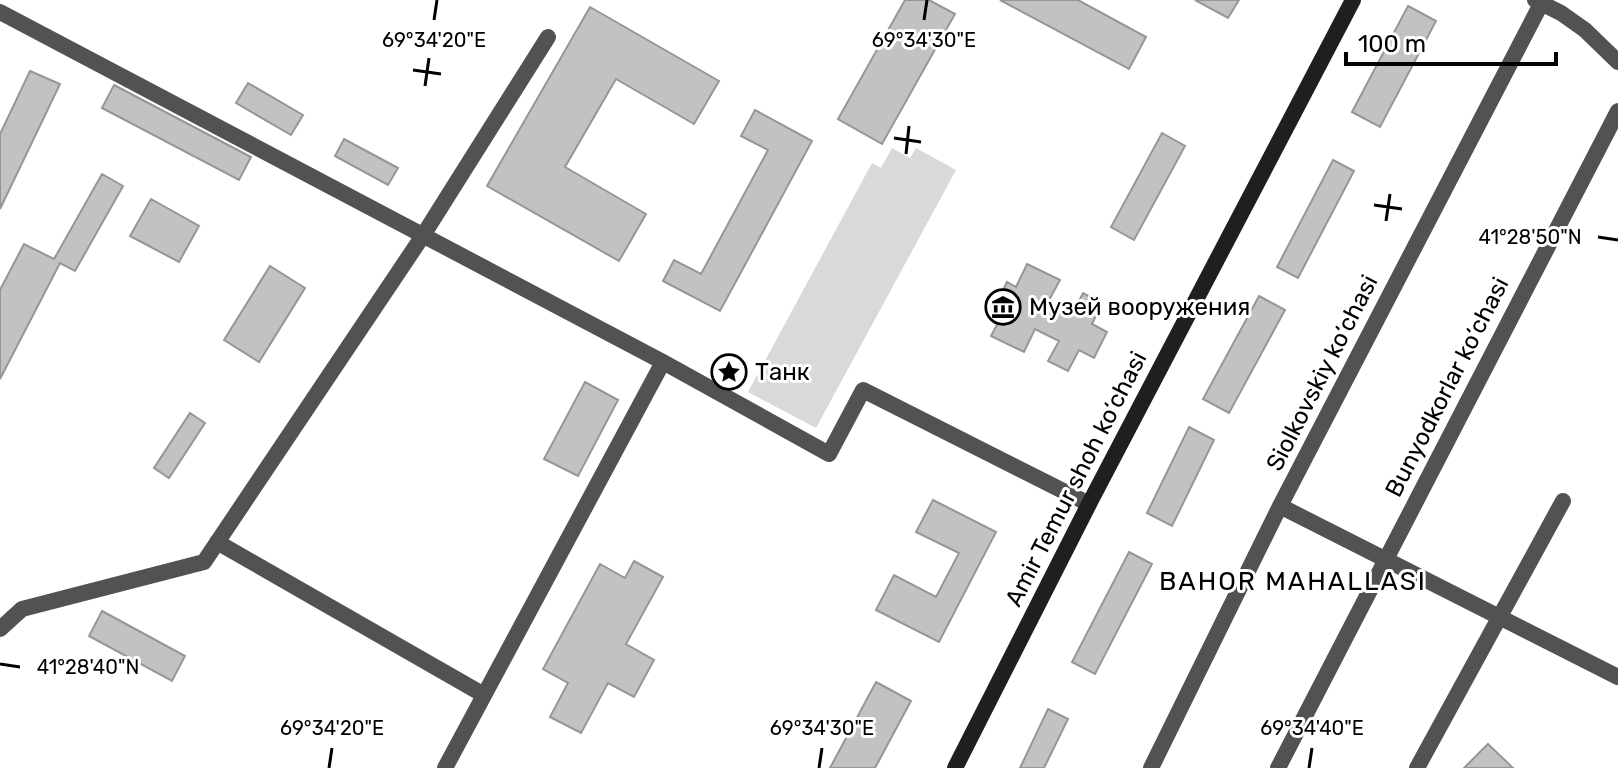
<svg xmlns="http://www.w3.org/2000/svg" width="1618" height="768" font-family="Rubik,sans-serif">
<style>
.green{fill:#d9d9d9}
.building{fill:#c2c2c2;stroke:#969696;stroke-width:2}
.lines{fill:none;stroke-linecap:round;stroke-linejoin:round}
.minor{stroke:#525252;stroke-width:16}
.secondary{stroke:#1f1f1f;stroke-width:16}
.ticks{fill:none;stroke:#000;stroke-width:3}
.labels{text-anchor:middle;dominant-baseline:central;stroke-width:6;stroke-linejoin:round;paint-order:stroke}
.poi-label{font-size:24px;fill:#000;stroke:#fff;text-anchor:start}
.street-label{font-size:24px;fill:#000;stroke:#fff}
.neighbourhood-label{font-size:26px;letter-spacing:2px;fill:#000;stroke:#fff}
.ticks-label{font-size:20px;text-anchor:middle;fill:#000;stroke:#fff;stroke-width:6;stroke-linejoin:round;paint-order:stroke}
</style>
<rect width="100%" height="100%" fill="#fff"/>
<path class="green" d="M 892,148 L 910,158 L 916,148 L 956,170 L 816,428 L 748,392 L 872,163 L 881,168 Z"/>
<path class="building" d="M 905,0 L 929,0 L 955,14 L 882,144 L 838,119 Z
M 1000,0 L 1078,0 L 1146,37 L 1129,69 Z
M 1195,0 L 1239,0 L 1228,18 Z
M 1408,6 L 1436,21 L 1380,127 L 1352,112 Z
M 590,7 L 719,81 L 694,124 L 616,79 L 565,167 L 646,214 L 619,261 L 487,186 Z
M 30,71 L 60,84 L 0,209 L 0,134 Z
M 248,83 L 303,115 L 291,135 L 236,103 Z
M 114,85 L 251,157 L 239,180 L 102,108 Z
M 755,110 L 812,141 L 720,311 L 663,281 L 674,260 L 701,274 L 768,150 L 741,136 Z
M 1162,133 L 1185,146 L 1134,240 L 1111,227 Z
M 344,139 L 398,168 L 388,185 L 335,156 Z
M 1333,160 L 1354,171 L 1298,278 L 1277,267 Z
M 102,174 L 123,186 L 75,271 L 60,263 L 0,379 L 0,290 L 24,244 L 54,259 Z
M 151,199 L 199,226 L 179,262 L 130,236 Z
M 1027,264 L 1060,280 L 1048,302 L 1072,314 L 1083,293 L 1102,303 L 1092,324 L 1107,332 L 1094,358 L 1079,350 L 1068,371 L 1048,361 L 1059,341 L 1035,329 L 1024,352 L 991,336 L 1003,313 L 994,308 L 1007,282 L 1016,287 Z
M 270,266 L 305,288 L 259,362 L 224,340 Z
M 1259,296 L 1285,310 L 1229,413 L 1203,399 Z
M 585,382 L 618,400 L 578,476 L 544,459 Z
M 190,413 L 205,423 L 169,478 L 154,468 Z
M 1189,427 L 1214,440 L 1172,526 L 1147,513 Z
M 933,500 L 996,532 L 939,642 L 876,610 L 894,575 L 936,597 L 959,553 L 916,532 Z
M 1129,552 L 1152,564 L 1095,674 L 1072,662 Z
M 634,561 L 663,577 L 626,644 L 654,660 L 634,697 L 608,683 L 581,733 L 550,717 L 568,683 L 543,669 L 600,564 L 625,578 Z
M 102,611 L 185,656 L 172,681 L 89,636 Z
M 876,682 L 911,701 L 875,768 L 830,768 Z
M 1048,709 L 1068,719 L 1044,768 L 1020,768 Z
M 1488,744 L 1513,768 L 1464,768 Z"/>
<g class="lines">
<path class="minor" d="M 1535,0 L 1561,13 L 1585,30 L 1618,62
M 0,12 L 663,362 L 829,454 L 863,390 L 1089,504
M 1280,506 L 1618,677
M 217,542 L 484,695
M 0,629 L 22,609 L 204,562 L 422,237 L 548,37
M 445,768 L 663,362
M 1151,768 L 1280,506 L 1541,4
M 1278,768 L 1618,111
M 1417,768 L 1563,501"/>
<path class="secondary" d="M 955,768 L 1089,504 L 1353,0"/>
</g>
<path class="ticks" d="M 434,20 L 437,0M 924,20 L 927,0M 413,70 L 441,74M 425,86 L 429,58M 894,138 L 921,142M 906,154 L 909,126M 1374,205 L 1402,209M 1386,221 L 1390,194M 1598,237 L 1618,240M 0,664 L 20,667M 329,768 L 332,748M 819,768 L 822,748M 1309,768 L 1312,748"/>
<defs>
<symbol id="museum-ring" viewBox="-11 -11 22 22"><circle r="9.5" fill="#fff" stroke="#000" stroke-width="1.5"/><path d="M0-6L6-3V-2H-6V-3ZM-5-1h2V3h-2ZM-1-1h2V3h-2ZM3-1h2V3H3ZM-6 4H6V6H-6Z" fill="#000"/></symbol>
<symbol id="sight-ring" viewBox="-11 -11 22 22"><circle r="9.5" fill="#fff" stroke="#000" stroke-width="1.5"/><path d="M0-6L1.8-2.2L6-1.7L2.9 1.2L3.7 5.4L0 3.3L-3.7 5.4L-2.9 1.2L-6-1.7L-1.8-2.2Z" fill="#000"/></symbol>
</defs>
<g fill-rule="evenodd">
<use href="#museum-ring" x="983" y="287" width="40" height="40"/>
<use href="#sight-ring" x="709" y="352" width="40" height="40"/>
</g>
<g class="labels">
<g class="poi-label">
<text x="1029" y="307">Музей вооружения</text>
<text x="755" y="372">Танк</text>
</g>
<g class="street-label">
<text transform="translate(1322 373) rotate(-63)">Siolkovskiy ko‘chasi</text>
<text transform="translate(1447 387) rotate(-63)">Bunyodkorlar ko‘chasi</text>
<text transform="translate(1076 479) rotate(-63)">Amir Temur shoh ko‘chasi</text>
</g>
<g class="neighbourhood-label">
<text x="1293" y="581">BAHOR MAHALLASI</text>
</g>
</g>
<g class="ticks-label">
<text x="434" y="47">69°34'20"E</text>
<text x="924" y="47">69°34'30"E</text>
<text x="1530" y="244">41°28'50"N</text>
<text x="88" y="674">41°28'40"N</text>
<text x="332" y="735">69°34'20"E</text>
<text x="822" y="735">69°34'30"E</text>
<text x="1312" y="735">69°34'40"E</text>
</g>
<path d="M1346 52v12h210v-12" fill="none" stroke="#000000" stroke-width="4"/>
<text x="1358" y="52" font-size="24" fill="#000000" stroke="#ffffff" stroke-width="6" paint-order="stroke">100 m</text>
</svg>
